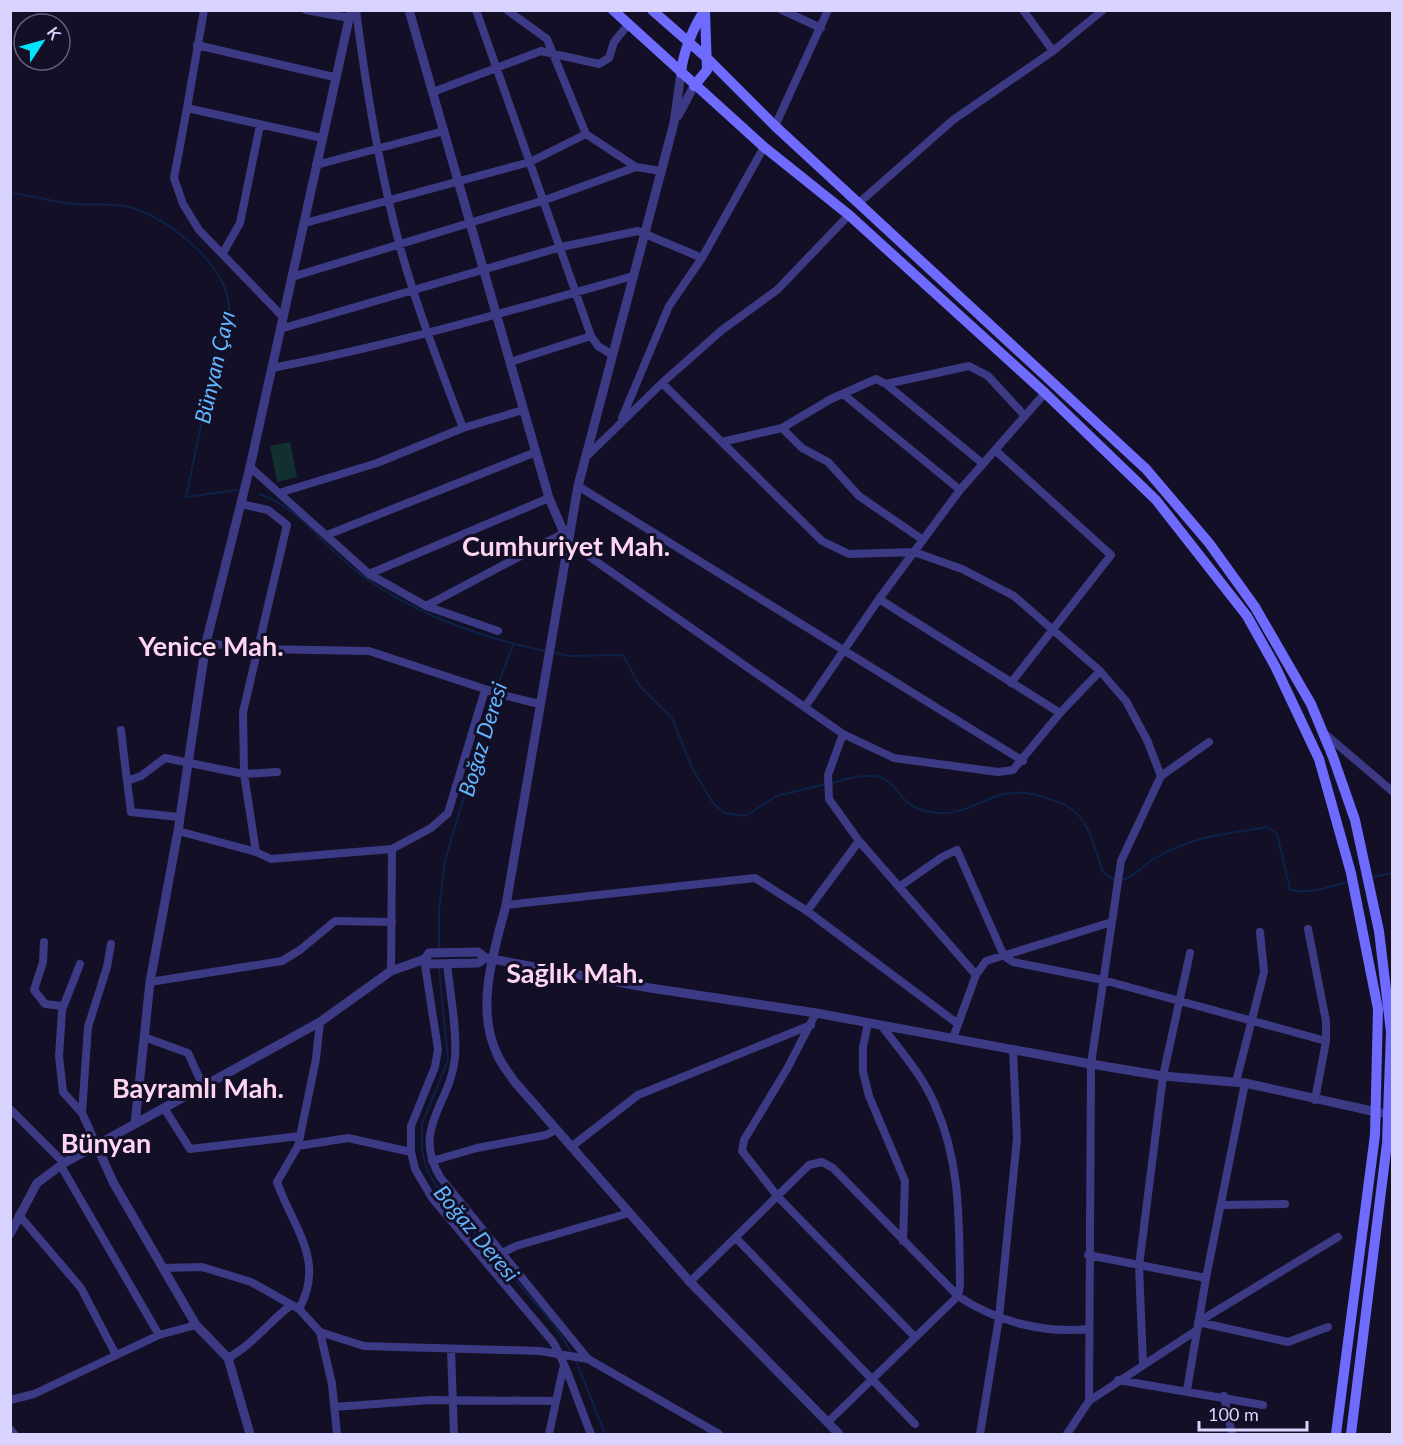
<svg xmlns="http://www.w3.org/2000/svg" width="1403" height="1445" font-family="Lato,sans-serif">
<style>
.green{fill:#12302f}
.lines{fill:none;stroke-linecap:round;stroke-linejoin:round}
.stream{stroke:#0c2248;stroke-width:2}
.minor{stroke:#3d3a85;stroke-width:8}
.tertiary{stroke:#3d3a85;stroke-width:9}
.secondary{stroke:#6f6bff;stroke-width:10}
.labels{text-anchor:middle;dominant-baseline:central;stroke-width:6;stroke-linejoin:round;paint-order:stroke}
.water-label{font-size:22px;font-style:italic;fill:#62b6ff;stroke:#130f26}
.district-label{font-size:27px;font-weight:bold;fill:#ffd6f0;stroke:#130f26}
</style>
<rect width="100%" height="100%" fill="#130f26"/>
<path class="green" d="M 290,442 L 297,477 L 277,482 L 270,446 Z"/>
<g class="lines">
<path class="stream" d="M 10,193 C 32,195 52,202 74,204 C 94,206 114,202 133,208 C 176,221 256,287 220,335 L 186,497 L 238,490
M 259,494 C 299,507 324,546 356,571 C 407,611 483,639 546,651
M 551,652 L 569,656 L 623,655 L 639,685 L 672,718 L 692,768 L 713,803 L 724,813 L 745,816 L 777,796 L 826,784
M 496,690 L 513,645
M 832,783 C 909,758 882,804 931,812 C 956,817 975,804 997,796 C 1013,791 1030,792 1046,798 C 1053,801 1061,802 1067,806 C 1090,819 1095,850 1103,872 L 1116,881 C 1130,881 1144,865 1155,858 C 1195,835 1224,835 1267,827 L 1277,834 L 1290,889 C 1305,896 1332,886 1348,882
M 1372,877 L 1392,873
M 439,949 L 439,911 L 445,861 L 494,695
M 439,967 L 448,1060 L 422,1124 L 422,1151 L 427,1170 L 441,1194 L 551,1321 L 572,1353
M 575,1358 L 605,1434"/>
<path class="minor" d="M 204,10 L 187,108 L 322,138
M 306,10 L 349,18
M 356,10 C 366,89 379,167 399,243 C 416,306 440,367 463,428
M 476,10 L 591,336
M 507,10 L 547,39 L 586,134 L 636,167 L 661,171
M 782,10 L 821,28
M 197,45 L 334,77
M 1053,51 L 1103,10
M 433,92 L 541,51 L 599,64 L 609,58 L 614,42 L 627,26
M 187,108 L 174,178 L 183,204 L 199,230 L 283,317
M 775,126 L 828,10
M 316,165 L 444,131
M 860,202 L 953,120 L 1053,51 L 1023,10
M 305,223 L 530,162 L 586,134
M 223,253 L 240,223 L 260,125
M 292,277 L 545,200 L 636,167
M 280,329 L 561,247 L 638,231 L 702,258
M 510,362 L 591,336 L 598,346 L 611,354
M 272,368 C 394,345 513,310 633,276
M 662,383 L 822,541 L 849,554 L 914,552 L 962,569 L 1014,596 L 1100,671 L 1126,701 L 1147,740 L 1161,776
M 886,384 L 969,366 L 988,376 L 1025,416
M 843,394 L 960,490
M 622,418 L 669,306 L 702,258 L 764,147
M 782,428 L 802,448 L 828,462 L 859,496 L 923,540
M 722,442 L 782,428 L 831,399 L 876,379 L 886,384 L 982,463
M 995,450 L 1111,555 L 1011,683
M 585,458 L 662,383 L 722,330 L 777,290 L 849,215
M 250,467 L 369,574 L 426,606 L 498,631
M 578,486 L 1023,761
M 279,493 L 377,463 L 463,428 L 523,410
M 241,504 L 268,510 L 287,525 L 243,712 L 244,774 L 256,852 L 271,859 L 392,849 L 391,971
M 327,535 L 536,452
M 567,541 L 843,734 L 894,758 L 998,772 L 1013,770 L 1060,713 L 1100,671
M 369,574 L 549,498
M 879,599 L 1060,713
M 426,606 L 564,533
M 206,643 L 258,649 L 369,651 L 503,695 L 539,704
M 805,707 L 879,599 L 960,490 L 1045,393
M 121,730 L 127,781 L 141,776 L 165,758 L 244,774 L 277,772
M 843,734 L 828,775 L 829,799 L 859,841 L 976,975
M 1325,734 L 1392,791
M 127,781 L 131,812 L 179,817
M 178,831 L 256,852
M 392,849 L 431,828 L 448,813 L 485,690
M 899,887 L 942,857 L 957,850 L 1004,956 L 1013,962 L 1103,980 L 1326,1041
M 506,905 L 755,878 L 807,911 L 958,1024
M 807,911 L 859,841
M 1308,929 L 1326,1021 L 1326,1041 L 1315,1100
M 44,942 L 43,962 L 34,990 L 45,1004 L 63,1006
M 424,959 L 438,1049 L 435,1067 L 411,1126 L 411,1152 L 415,1169 L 432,1198 L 553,1342 C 568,1367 579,1406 591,1434
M 80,964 L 62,1010 L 59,1056 L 63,1092 L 82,1113
M 447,964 C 450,994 457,1027 455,1057 C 451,1104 411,1127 440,1177 L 588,1359
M 150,982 L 282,961 L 300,950 L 335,921 L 392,922
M 816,1013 L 787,1069 L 744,1140 L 742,1151 L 778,1197 L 915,1337
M 868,1023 L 863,1047 L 863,1072 L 869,1096 L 905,1181 L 903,1241
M 144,1037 L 188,1053 L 203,1086
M 953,1038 L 976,975 L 986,961 L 1112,922
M 1236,1082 L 1264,972 L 1260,932
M 164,1108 L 190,1149 L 300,1136
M 10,1109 L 64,1163
M 96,1144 L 82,1113 L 88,1027 L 107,967 L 111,944
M 298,1146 L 348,1138 L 411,1152
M 571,1147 L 638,1095 L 811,1025
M 432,1161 L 477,1148 L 546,1135 L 556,1130
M 61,1166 L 159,1335
M 1222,1205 L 1285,1204
M 19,1215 L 81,1288 L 116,1355
M 736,1238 L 915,1424
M 504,1252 L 516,1246 L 629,1213
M 1088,1255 L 1206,1278
M 163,1268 L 202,1267 L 251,1282 L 299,1309 L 320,1332 L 364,1346 L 540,1351 L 588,1359 L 719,1434
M 690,1282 L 809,1165 L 822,1162 L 833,1168 L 958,1296 C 995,1321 1044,1334 1089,1329
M 299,1309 C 326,1260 293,1228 277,1182 L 298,1146 L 316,1059 L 320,1022
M 1198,1322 L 1338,1237
M 1198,1322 L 1288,1342 L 1328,1327
M 320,1332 L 332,1384 L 337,1434
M 451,1349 L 454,1434
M 228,1358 C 252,1345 269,1322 291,1305
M 1143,1363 L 1139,1266 L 1163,1076 L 1190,953
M 1118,1380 L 1263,1405
M 1187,1390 L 1206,1278 L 1245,1083
M 1224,1396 L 1232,1434
M 10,1400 L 34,1394 L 159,1335 L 196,1325
M 1089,1401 L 1091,1064 L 1121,861 L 1161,776 L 1209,742
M 334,1407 L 430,1400 L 556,1401
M 829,1421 L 958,1296 L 960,1285 C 959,1223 961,1163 935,1105 C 923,1076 900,1050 881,1025
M 10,1429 L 14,1434
M 549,1434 L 563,1369
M 980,1434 L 999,1318 L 1017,1139 L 1013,1049
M 1067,1434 L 1089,1401 L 1197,1330"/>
<path class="tertiary" d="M 409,10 L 549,498 L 567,540
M 681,73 L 674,123 L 578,486 L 506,905 C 494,952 475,1007 497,1054 C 501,1064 509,1073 514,1081 L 690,1282 L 839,1434
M 678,116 L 694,86
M 425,959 L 430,964 L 478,963 L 486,958
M 135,1124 L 150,982 L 178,831 L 206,643 L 250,467 L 351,10
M 96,1144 L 113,1182 L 196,1325 L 228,1358 L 250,1434
M 10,1234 L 37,1183 L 64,1163 L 320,1022 L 391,971 L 425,959 L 429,953 L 478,952 L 486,958 L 650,988 L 816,1013 L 1091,1064 L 1163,1076 L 1245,1083 L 1381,1113"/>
<path class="secondary" d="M 613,10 L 764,147 L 849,215 L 1045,393 L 1156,500 L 1247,616 L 1275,666 L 1319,759 L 1351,873 L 1378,1009 L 1375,1135 L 1336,1434
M 652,10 L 708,59 L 775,126 L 1146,469 L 1209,543 L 1255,607 L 1311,704 L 1333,757 L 1355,820 L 1379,931 L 1391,1032 L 1387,1143 L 1351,1434
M 681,73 C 683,53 693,27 705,10
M 694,86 L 707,70 L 705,11"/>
</g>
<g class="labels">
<g class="water-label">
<text transform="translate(214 367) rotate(-77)">Bünyan Çayı</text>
<text transform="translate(482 739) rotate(-73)">Boğaz Deresi</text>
<text transform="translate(477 1233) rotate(50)">Boğaz Deresi</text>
</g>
<g class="district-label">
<text x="566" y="545">Cumhuriyet Mah.</text>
<text x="211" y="645">Yenice Mah.</text>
<text x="575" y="972">Sağlık Mah.</text>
<text x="198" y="1087">Bayramlı Mah.</text>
<text x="106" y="1142">Bünyan</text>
</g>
</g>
<rect width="1403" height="1445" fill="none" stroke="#d9d4ff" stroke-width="24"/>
<g transform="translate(42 42) rotate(54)"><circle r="28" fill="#130f26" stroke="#625e7d" stroke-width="1.5"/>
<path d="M0-4.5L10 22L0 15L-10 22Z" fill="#00e5ff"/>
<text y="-9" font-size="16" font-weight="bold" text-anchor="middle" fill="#d9d4ff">K</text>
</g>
<path d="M1199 1421v9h108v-9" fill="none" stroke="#d9d4ff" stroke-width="3"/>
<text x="1208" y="1421" font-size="18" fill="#d9d4ff" stroke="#130f26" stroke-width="4.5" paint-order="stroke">100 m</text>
</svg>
